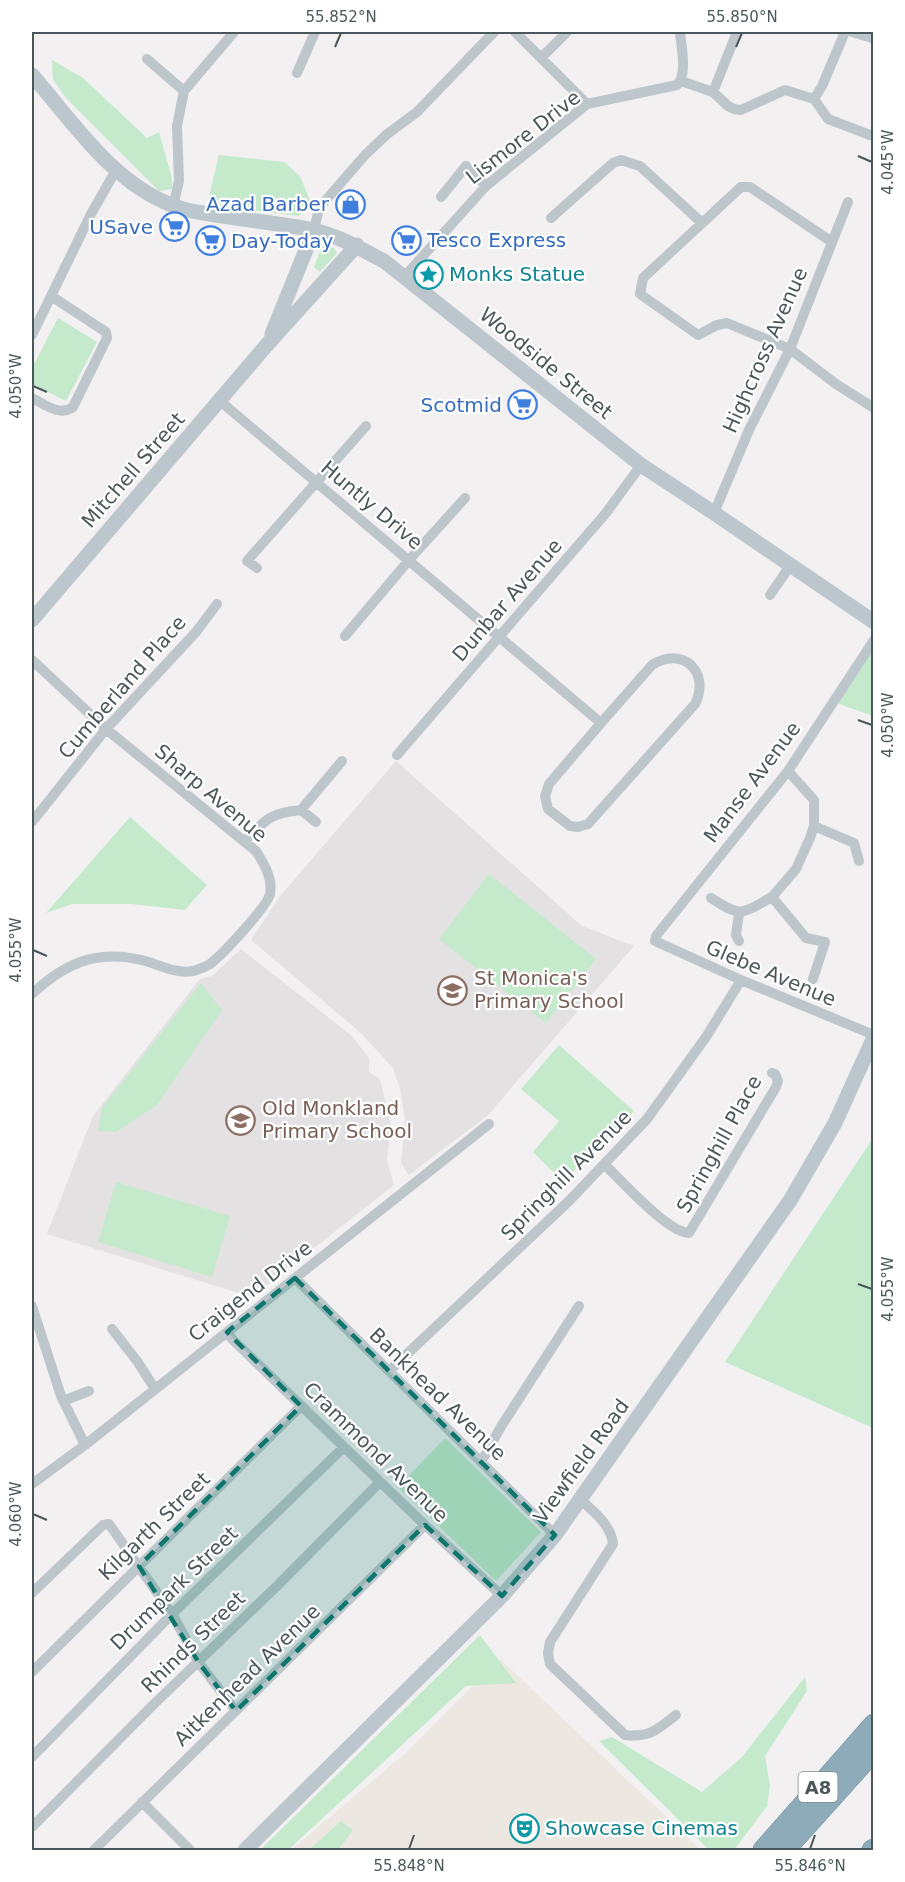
<svg xmlns="http://www.w3.org/2000/svg" width="905" height="1882" font-family="'DejaVu Sans',sans-serif">
<style>
.commercial{fill:#ece7e0}
.education{fill:#e3e1e2}
.green{fill:#c4eacb}
.lines{fill:none;stroke-linecap:round;stroke-linejoin:round}
.highway-casing{stroke:#7996a4;stroke-width:21}
.street{stroke:#bdc7cb;stroke-width:10}
.secondary{stroke:#bbc7cc;stroke-width:15}
.highway{stroke:#8eabb9;stroke-width:20}
.marked{fill:#0f766e;fill-opacity:0.2;stroke:#0f766e;stroke-width:4.5;stroke-dasharray:12 8;stroke-linejoin:round}
.ticks{fill:none;stroke:#4a575b;stroke-width:2}
.labels{text-anchor:middle;dominant-baseline:central;stroke-width:4.5;stroke-linejoin:round;paint-order:stroke}
.shield{fill:#fff;stroke:#80898c;stroke-width:1.5}
.shield-label{font-size:18px;font-weight:bold;fill:#4a575b}
.street-label{font-size:20px;fill:#4a575b;stroke:#fff}
.shop-label{font-size:20px;fill:#366cbe;stroke:#fff;text-anchor:end}
.culture-label{font-size:20px;fill:#0d838f;stroke:#fff;text-anchor:start}
.education-label{font-size:20px;fill:#785e54;stroke:#fff;text-anchor:start}
.neatline{fill:none;stroke:#4a575b;stroke-width:2}
.ticks-label{font-size:15px;text-anchor:middle;fill:#4a575b}
</style>
<rect width="100%" height="100%" fill="#f2f0f1"/>
<path class="commercial" d="M 500,1659 L 701,1850 L 291,1850 L 409,1750 Z"/>
<path class="education" d="M 396,761 L 582,926 L 634,946 L 488,1115 L 409,1175 L 401,1163 L 405,1121 L 400,1089 L 393,1068 L 361,1033 L 251,940 L 281,895 Z
M 241,949 L 352,1036 L 369,1058 L 369,1072 L 380,1079 L 391,1125 L 387,1160 L 394,1185 L 252,1297 L 47,1234 L 93,1116 L 200,979 L 212,976 Z"/>
<path class="green" d="M 52,60 L 83,78 L 147,138 L 159,132 L 172,178 L 172,189 L 159,191 L 66,98 L 53,79 Z
M 219,155 L 284,162 L 300,176 L 311,203 L 299,216 L 207,205 Z
M 322,246 L 334,248 L 337,253 L 320,272 L 314,267 Z
M 58,318 L 97,342 L 66,401 L 32,384 L 32,368 Z
M 873,647 L 873,716 L 836,703 Z
M 130,817 L 207,885 L 185,910 L 132,904 L 72,904 L 46,913 Z
M 489,874 L 596,959 L 546,1023 L 439,939 Z
M 201,983 L 222,1010 L 157,1105 L 116,1132 L 98,1131 L 102,1108 Z
M 559,1045 L 634,1111 L 563,1182 L 533,1152 L 559,1121 L 521,1089 Z
M 873,1138 L 873,1428 L 725,1362 Z
M 116,1182 L 230,1216 L 212,1277 L 98,1242 Z
M 445,1438 L 541,1532 L 496,1581 L 398,1487 Z
M 480,1635 L 516,1683 L 466,1686 L 288,1850 L 260,1850 Z
M 805,1677 L 807,1691 L 765,1756 L 770,1785 L 767,1806 L 734,1850 L 709,1850 L 599,1741 L 612,1737 L 702,1792 L 742,1757 Z
M 341,1821 L 353,1830 L 338,1850 L 309,1850 Z"/>
<g class="lines">
<defs>
<path id="highway" d="M 763,1850 L 874,1724
M 785,1850 L 874,1751
M 872,1850 L 874,1849"/>
</defs>
<use href="#highway" class="highway-casing"/>
<path class="street" d="M 515,32 L 587,104
M 852,32 L 872,38
M 542,57 L 567,32
M 147,59 L 184,91
M 297,73 L 315,32
M 681,81 L 713,92 L 728,106 L 734,109 L 741,110 L 785,90 L 814,99
M 713,92 L 737,32
M 814,99 L 822,86 L 845,32
M 814,99 L 828,119 L 870,135
M 441,197 L 466,166 L 486,186
M 173,206 L 179,181 L 177,126 L 184,91 L 234,32
M 551,218 L 613,163 L 621,160 L 640,166 L 702,223
M 314,230 L 319,208 L 366,154 L 386,135 L 417,112 L 494,32
M 832,242 L 750,187 L 741,187 L 643,278 L 640,294 L 698,335 L 717,325 L 727,323 L 790,349 L 836,384 L 874,408
M 404,277 L 486,186 L 587,104 L 677,85 C 688,73 681,47 680,32
M 32,335 L 91,214 L 116,170
M 32,398 C 44,404 60,417 73,407 L 107,338 L 106,332 L 51,296
M 220,401 L 601,723 L 652,665 C 682,645 711,672 695,704 L 588,824 L 578,827 L 570,826 L 548,809 L 545,796 L 549,784 L 601,723
M 714,513 L 749,430 L 790,349 L 848,202
M 257,568 L 247,561 L 366,426
M 770,595 L 790,566
M 345,636 L 409,560 L 465,498
M 874,640 L 788,771 L 656,936 L 655,941 L 741,980 L 874,1035
M 32,660 L 106,729 L 256,851 C 264,864 273,878 270,894 C 267,907 223,954 210,964 C 206,967 199,969 193,971 C 179,974 163,967 149,962 C 101,948 67,961 32,994
M 397,755 L 606,513 L 641,465
M 788,771 L 814,800 L 814,826 L 810,838 L 796,869 L 772,897 L 806,938 L 825,942 L 813,979
M 301,810 L 316,822
M 32,822 L 106,729 L 196,632 L 217,604
M 814,826 L 854,843 L 859,861
M 245,841 C 266,819 270,813 301,810 L 342,761
M 711,898 C 742,918 741,914 772,897
M 739,913 L 736,935 L 739,941
M 605,1165 C 622,1181 667,1232 689,1233 L 776,1087 L 778,1081 L 775,1074 L 772,1073
M 295,1278 L 555,1535
M 32,1306 L 61,1396 L 85,1445
M 112,1329 L 137,1361 L 155,1389
M 227,1332 L 233,1340 L 425,1525 L 502,1596
M 389,1371 L 569,1201 L 647,1119 L 706,1037 L 741,980
M 63,1401 L 89,1391
M 481,1462 L 502,1425 L 579,1306
M 32,1484 L 85,1445 L 489,1124
M 581,1500 C 594,1512 611,1525 613,1544 L 550,1642 L 548,1653 L 550,1664 L 625,1735 C 650,1738 658,1729 676,1715
M 32,1593 L 103,1525 L 109,1524 L 172,1614 L 199,1663 L 236,1711
M 32,1672 L 301,1406
M 32,1757 L 172,1614 L 344,1447
M 142,1802 L 190,1850
M 32,1827 L 152,1706 L 278,1585 L 380,1482
M 94,1850 L 425,1525"/>
<path class="secondary" d="M 32,75 C 73,122 112,183 174,206 C 190,212 207,214 223,216 C 253,221 284,224 313,230 C 339,236 361,249 384,261 L 641,465 L 714,513 L 874,622
M 272,334 L 314,230
M 32,620 L 265,347 L 357,245
M 245,1850 L 502,1596 L 555,1535 L 791,1199 L 835,1123 L 874,1037"/>
<use href="#highway" class="highway"/>
</g>
<path class="marked" d="M 295,1278 L 555,1535 L 502,1596 L 425,1525 L 236,1711 L 199,1663 L 139,1566 L 301,1406 L 227,1332 Z"/>
<path class="ticks" d="M 335,47 L 341,33M 736,47 L 742,33M 858,156 L 872,162M 33,386 L 47,392M 858,720 L 872,725M 33,950 L 47,956M 858,1284 L 872,1289M 33,1514 L 47,1520M 409,1849 L 414,1835M 810,1849 L 815,1835"/>
<defs>
<symbol id="shop-ring" viewBox="-11 -11 22 22"><circle r="9.5" fill="#fff" stroke="#3f7fe0" stroke-width="1.5"/><path d="M-5-2.5h2.3a2.7 3.5 0 0 1 5.4 0H5L5.5 6h-11ZM-1.5-2.5h3a1.5 2.3 0 0 0-3 0Z" fill="#3f7fe0"/></symbol>
<symbol id="supermarket-ring" viewBox="-11 -11 22 22"><circle r="9.5" fill="#fff" stroke="#3f7fe0" stroke-width="1.5"/><path d="M-6-5.5h2.5l.6 2H6L4.5 2H-2.5L-4.4-4H-6ZM-1.5 3.2a1.3 1.3 0 1 0 .1 0ZM3 3.2a1.3 1.3 0 1 0 .1 0Z" fill="#3f7fe0"/></symbol>
<symbol id="sight-ring" viewBox="-11 -11 22 22"><circle r="9.5" fill="#fff" stroke="#0f9aa8" stroke-width="1.5"/><path d="M0-6L1.8-2.2L6-1.7L2.9 1.2L3.7 5.4L0 3.3L-3.7 5.4L-2.9 1.2L-6-1.7L-1.8-2.2Z" fill="#0f9aa8"/></symbol>
<symbol id="school-ring" viewBox="-11 -11 22 22"><circle r="9.5" fill="#fff" stroke="#8d6e63" stroke-width="1.5"/><path d="M0-5L7-2L0 1L-7-2ZM-4 1L0 2.5L4 1V4Q0 6-4 4Z" fill="#8d6e63"/></symbol>
<symbol id="theatre-ring" viewBox="-11 -11 22 22"><circle r="9.5" fill="#fff" stroke="#0f9aa8" stroke-width="1.5"/><path d="M-5-5.5Q0-4 5-5.5V0Q5 5 0 6Q-5 5-5 0ZM-3.3-2.5H-1v1.5H-3.3ZM1-2.5H3.3v1.5H1ZM-2.8 1Q0 5.5 2.8 1Z" fill="#0f9aa8"/></symbol>
</defs>
<g fill-rule="evenodd">
<use href="#shop-ring" x="334" y="188" width="33" height="33"/>
<use href="#supermarket-ring" x="158" y="210" width="33" height="33"/>
<use href="#supermarket-ring" x="390" y="224" width="33" height="33"/>
<use href="#supermarket-ring" x="194" y="224" width="33" height="33"/>
<use href="#sight-ring" x="412" y="258" width="33" height="33"/>
<use href="#supermarket-ring" x="506" y="388" width="33" height="33"/>
<use href="#school-ring" x="436" y="974" width="33" height="33"/>
<use href="#school-ring" x="224" y="1104" width="33" height="33"/>
<use href="#theatre-ring" x="508" y="1812" width="33" height="33"/>
</g>
<g class="labels">
<rect class="shield" x="798.5" y="1772" width="39" height="30" rx="4.5"/>
<g class="shield-label">
<text x="818" y="1787">A8</text>
</g>
<g class="street-label">
<text transform="translate(523 137) rotate(-38)">Lismore Drive</text>
<text transform="translate(765 350) rotate(-66)">Highcross Avenue</text>
<text transform="translate(546 363) rotate(39)">Woodside Street</text>
<text transform="translate(133 470) rotate(-49)">Mitchell Street</text>
<text transform="translate(372 505) rotate(40)">Huntly Drive</text>
<text transform="translate(507 600) rotate(-49)">Dunbar Avenue</text>
<text transform="translate(122 687) rotate(-49)">Cumberland Place</text>
<text transform="translate(752 782) rotate(-53)">Manse Avenue</text>
<text transform="translate(211 793) rotate(40)">Sharp Avenue</text>
<text transform="translate(771 973) rotate(23)">Glebe Avenue</text>
<text transform="translate(719 1144) rotate(-61)">Springhill Place</text>
<text transform="translate(566 1175) rotate(-45)">Springhill Avenue</text>
<text transform="translate(250 1291) rotate(-38)">Craigend Drive</text>
<text transform="translate(438 1394) rotate(44)">Bankhead Avenue</text>
<text transform="translate(376 1452) rotate(44)">Crammond Avenue</text>
<text transform="translate(581 1461) rotate(-54)">Viewfield Road</text>
<text transform="translate(154 1526) rotate(-44)">Kilgarth Street</text>
<text transform="translate(174 1588) rotate(-44)">Drumpark Street</text>
<text transform="translate(193 1642) rotate(-44)">Rhinds Street</text>
<text transform="translate(247 1675) rotate(-44)">Aitkenhead Avenue</text>
</g>
<g class="shop-label">
<text x="329" y="204">Azad Barber</text>
<text x="153" y="227">USave</text>
<text x="427" y="240" text-anchor="start">Tesco Express</text>
<text x="231" y="241" text-anchor="start">Day-Today</text>
<text x="502" y="405">Scotmid</text>
</g>
<g class="culture-label">
<text x="449" y="274">Monks Statue</text>
<text x="545" y="1828">Showcase Cinemas</text>
</g>
<g class="education-label">
<text x="474" y="978">St Monica's<tspan x="474" dy="23">Primary School</tspan></text>
<text x="262" y="1108">Old Monkland<tspan x="262" dy="23">Primary School</tspan></text>
</g>
</g>
<rect width="905" height="1882" fill="none" stroke="#ffffff" stroke-width="66"/>
<rect x="33" y="33" width="839" height="1816" class="neatline"/>
<g class="ticks-label">
<text x="341" y="22">55.852°N</text>
<text x="742" y="22">55.850°N</text>
<text transform="translate(888 162) rotate(-90)" y="5">4.045°W</text>
<text transform="translate(16 386) rotate(-90)" y="5">4.050°W</text>
<text transform="translate(888 725) rotate(-90)" y="5">4.050°W</text>
<text transform="translate(16 950) rotate(-90)" y="5">4.055°W</text>
<text transform="translate(888 1289) rotate(-90)" y="5">4.055°W</text>
<text transform="translate(16 1514) rotate(-90)" y="5">4.060°W</text>
<text x="409" y="1871">55.848°N</text>
<text x="810" y="1871">55.846°N</text>
</g>
</svg>
